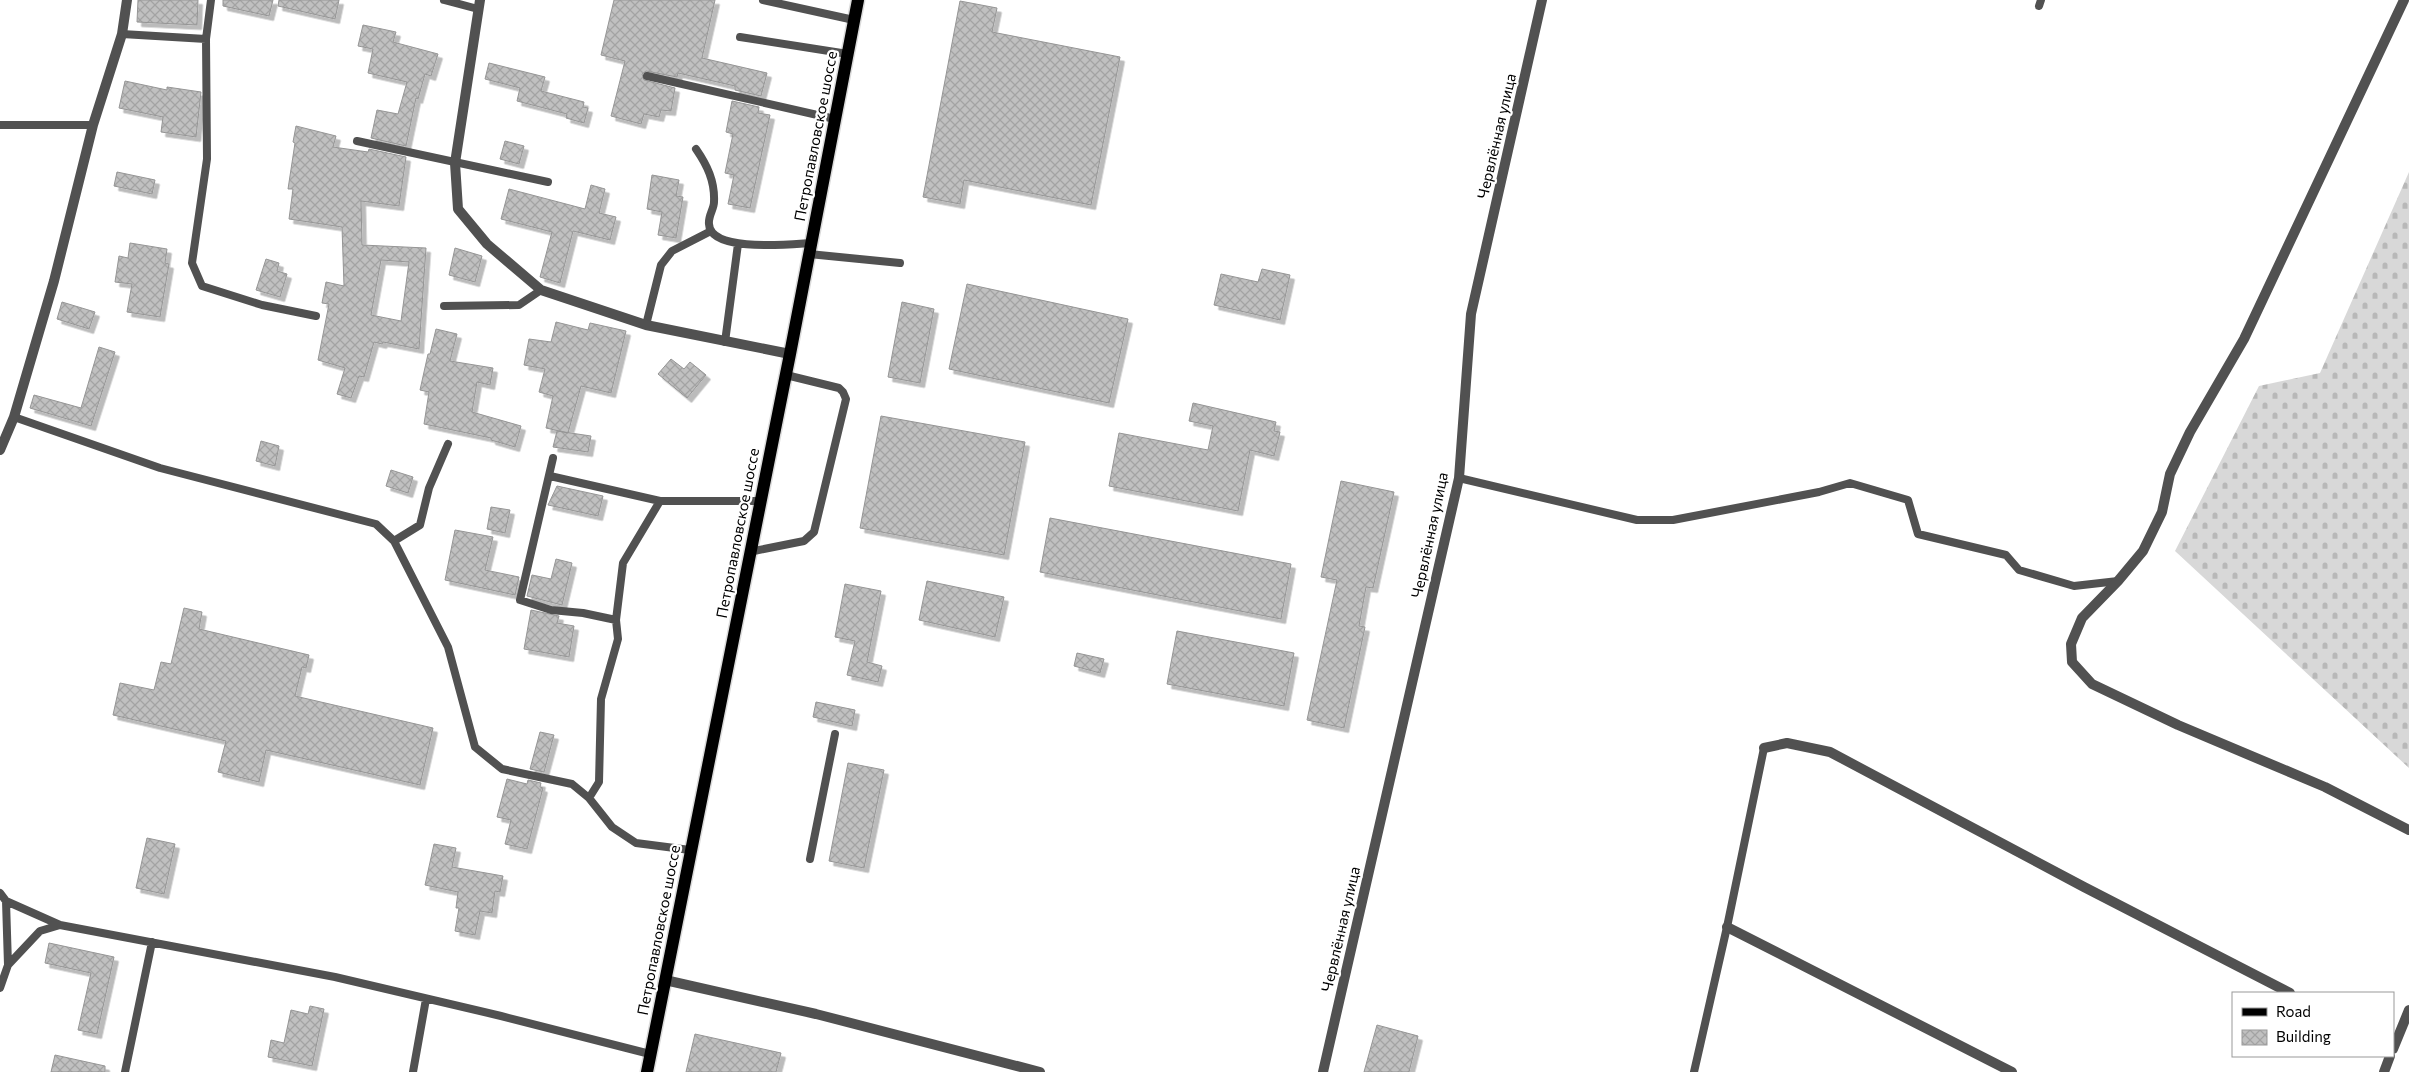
<svg xmlns="http://www.w3.org/2000/svg" width="2409" height="1072" font-family="Commissioner,sans-serif">
<style>
.cemetery{fill:url(#cemetery-stones)}
.building{fill:url(#building-cross-hatch);stroke:#959595;fill-rule:evenodd;filter:url(#shadow)}
.lines{fill:none;stroke-linecap:round;stroke-linejoin:round}
.primary-casing{stroke:#dbdbdb;stroke-width:15}
.service{stroke:#515151;stroke-width:8}
.minor{stroke:#515151;stroke-width:10}
.primary{stroke:#000;stroke-width:12}
.labels{text-anchor:middle;dominant-baseline:central;stroke-width:4.5;stroke-linejoin:round;paint-order:stroke}
.street-label{font-size:15px;fill:#000;stroke:#fff}
</style>
<defs>
<pattern id="cemetery-stones" width="16" height="16" patternUnits="userSpaceOnUse" patternTransform="scale(1.25)"><rect width="16" height="16" fill="#d8d8d8"/><path d="M2 7V4a2 2 0 0 1 4 0v3zM10 15v-3a2 2 0 0 1 4 0v3z" fill="#b8b8b8"/></pattern>
<pattern id="building-cross-hatch" width="8" height="8" patternUnits="userSpaceOnUse" patternTransform="scale(1.25)"><rect width="8" height="8" fill="#c0c0c0"/><path d="M0 0l8 8M0 8l8-8" fill="none" stroke="#a3a3a3"/></pattern>
<filter id="shadow"><feDropShadow dx="4.5" dy="4.5" stdDeviation="0" flood-color="#0004"/></filter>
</defs>
<rect width="100%" height="100%" fill="#fff"/>
<path class="cemetery" d="M 2409,172 L 2409,768 L 2175,551 L 2259,386 L 2320,373 Z"/>
<path class="building" d="M 138,0 L 198,0 L 197,25 L 137,22 Z
M 223,0 L 273,0 L 269,16 L 223,6 Z
M 279,0 L 339,0 L 335,19 L 278,6 Z
M 614,0 L 715,0 L 702,58 L 767,73 L 761,96 L 735,90 L 735,86 L 678,73 L 677,77 L 646,71 L 642,74 L 644,80 L 675,88 L 671,111 L 661,110 L 659,117 L 644,114 L 641,124 L 611,116 L 625,61 L 601,55 Z
M 960,1 L 997,8 L 992,32 L 1120,57 L 1091,205 L 964,180 L 960,204 L 923,197 Z
M 363,25 L 396,32 L 393,42 L 438,54 L 431,76 L 425,74 L 418,99 L 416,98 L 406,146 L 371,138 L 377,110 L 398,114 L 407,82 L 368,73 L 373,49 L 358,46 Z
M 489,63 L 545,77 L 541,91 L 584,102 L 583,107 L 588,108 L 584,123 L 566,118 L 567,114 L 517,101 L 520,88 L 485,79 Z
M 125,81 L 167,90 L 167,87 L 201,92 L 196,137 L 161,132 L 163,117 L 119,108 Z
M 732,101 L 759,107 L 758,113 L 770,115 L 750,208 L 728,204 L 734,175 L 725,173 L 733,134 L 726,132 Z
M 296,126 L 336,136 L 333,147 L 368,152 L 369,149 L 406,157 L 399,206 L 361,201 L 362,245 L 426,248 L 419,349 L 383,342 L 382,344 L 374,342 L 364,377 L 359,376 L 351,398 L 337,394 L 345,368 L 318,360 L 329,304 L 322,303 L 326,282 L 344,286 L 342,227 L 289,219 L 293,189 L 288,189 L 295,143 L 293,142 ZM 381,260 L 409,262 L 401,321 L 371,315 Z
M 505,141 L 524,146 L 519,164 L 500,159 Z
M 117,172 L 155,180 L 152,194 L 114,186 Z
M 652,175 L 679,180 L 676,196 L 683,197 L 676,238 L 658,235 L 662,212 L 647,209 Z
M 591,185 L 605,189 L 599,213 L 616,217 L 610,240 L 573,231 L 560,283 L 540,277 L 552,232 L 501,219 L 509,189 L 585,209 Z
M 130,243 L 167,249 L 165,263 L 169,264 L 160,317 L 127,312 L 132,284 L 115,282 L 119,256 L 128,258 Z
M 455,248 L 482,256 L 475,282 L 449,275 Z
M 266,259 L 279,263 L 277,271 L 287,274 L 280,297 L 256,290 Z
M 1262,269 L 1290,275 L 1280,320 L 1214,305 L 1221,274 L 1258,282 Z
M 967,284 L 1128,319 L 1109,403 L 949,369 Z
M 62,302 L 95,312 L 89,329 L 57,319 Z
M 902,302 L 934,309 L 920,383 L 888,377 Z
M 556,322 L 588,330 L 590,323 L 626,331 L 611,393 L 581,386 L 568,433 L 546,428 L 553,396 L 539,392 L 545,369 L 524,365 L 529,339 L 551,342 Z
M 436,329 L 457,334 L 450,361 L 493,368 L 490,385 L 477,382 L 472,412 L 521,426 L 515,447 L 491,440 L 491,438 L 424,424 L 429,392 L 420,390 L 428,354 L 430,354 Z
M 99,347 L 115,352 L 91,426 L 30,408 L 34,395 L 81,408 Z
M 671,359 L 684,369 L 690,362 L 706,375 L 687,398 L 658,374 Z
M 1193,403 L 1276,422 L 1274,431 L 1280,432 L 1274,456 L 1250,450 L 1238,511 L 1109,486 L 1119,433 L 1208,450 L 1213,426 L 1189,421 Z
M 881,416 L 1025,442 L 1004,555 L 860,528 Z
M 557,431 L 591,436 L 588,452 L 553,447 Z
M 261,441 L 279,446 L 275,466 L 256,461 Z
M 391,470 L 413,477 L 408,493 L 386,486 Z
M 1341,481 L 1394,492 L 1373,588 L 1366,587 L 1359,626 L 1365,627 L 1344,728 L 1307,720 L 1337,580 L 1321,577 Z
M 557,486 L 603,496 L 598,516 L 548,505 Z
M 491,507 L 510,510 L 505,533 L 487,529 Z
M 1050,518 L 1291,564 L 1281,619 L 1040,572 Z
M 455,530 L 493,537 L 485,570 L 519,577 L 515,595 L 445,580 Z
M 556,559 L 572,563 L 562,605 L 527,596 L 532,575 L 551,579 Z
M 927,581 L 1004,597 L 995,637 L 919,620 Z
M 845,584 L 881,591 L 867,662 L 882,666 L 878,682 L 847,675 L 855,641 L 835,637 Z
M 184,608 L 202,612 L 199,629 L 309,655 L 306,668 L 302,667 L 295,696 L 433,728 L 420,785 L 266,750 L 259,782 L 218,772 L 226,741 L 113,715 L 120,683 L 154,690 L 161,662 L 171,664 Z
M 531,610 L 559,616 L 557,623 L 574,626 L 569,657 L 524,649 Z
M 1177,631 L 1294,653 L 1284,706 L 1167,684 Z
M 1077,653 L 1104,659 L 1100,673 L 1074,666 Z
M 816,702 L 855,710 L 852,726 L 813,717 Z
M 540,732 L 554,735 L 544,772 L 530,769 Z
M 848,763 L 884,770 L 864,868 L 829,861 Z
M 507,779 L 527,784 L 528,780 L 541,783 L 540,787 L 543,788 L 527,849 L 505,844 L 511,820 L 497,817 Z
M 147,838 L 175,844 L 164,894 L 136,888 Z
M 434,844 L 456,848 L 452,867 L 503,876 L 500,892 L 495,891 L 492,913 L 480,911 L 475,935 L 455,931 L 459,908 L 456,908 L 458,892 L 425,885 Z
M 49,943 L 114,957 L 97,1034 L 78,1030 L 91,973 L 45,963 Z
M 310,1006 L 324,1009 L 312,1066 L 268,1057 L 271,1040 L 284,1043 L 291,1010 L 308,1014 Z
M 1377,1025 L 1418,1036 L 1409,1072 L 1364,1072 Z
M 695,1034 L 781,1053 L 776,1072 L 686,1072 Z
M 55,1055 L 105,1066 L 105,1072 L 51,1072 Z"/>
<g class="lines">
<defs>
<path id="primary" d="M 647,1072 L 790,354 L 858,0"/>
</defs>
<use href="#primary" class="primary-casing"/>
<path class="service" d="M 211,0 L 206,39 L 207,159 L 192,263 L 202,286 L 262,305 L 316,316
M 444,0 L 478,9
M 763,0 L 854,20
M 2039,6 L 2041,0
M 122,34 L 206,39
M 740,37 L 848,54
M 647,76 L 835,119
M 0,125 L 93,125
M 357,141 L 548,182
M 696,149 C 707,165 715,181 714,202 C 714,209 708,216 709,224 C 710,253 792,244 811,243
M 809,254 L 900,263
M 444,306 L 519,305 L 541,290
M 646,325 L 661,265 L 672,251 L 711,231
M 725,342 L 738,244
M 14,417 L 160,468 L 376,524 L 394,541 L 448,647 L 475,747 L 502,769 L 572,784 L 589,798 L 612,827 L 636,843 L 690,850
M 553,458 L 520,600 L 551,610 L 583,613 L 616,620
M 550,476 L 660,501 L 759,501
M 1459,478 L 1637,520 L 1673,520 L 1819,492 L 1850,483 L 1908,500 L 1918,534 L 2006,555 L 2019,570 L 2074,586 L 2118,581
M 394,541 L 420,525 L 429,488 L 448,444
M 749,552 L 804,541 L 814,532 L 846,399 L 843,392 L 839,388 L 786,375
M 589,798 L 599,782 L 601,699 L 618,639 L 616,620 L 623,563 L 660,501
M 810,859 L 835,734
M 0,893 L 6,901 L 60,925 L 335,977 L 501,1016 L 650,1054
M 8,965 L 40,931 L 60,925
M 0,988 L 8,965 L 6,901
M 125,1072 L 152,942
M 413,1072 L 426,999
M 1694,1072 L 1727,927 L 1764,748"/>
<path class="minor" d="M 480,0 L 455,163 L 458,209 L 487,244 L 541,290 L 646,325 L 790,354
M 2404,0 L 2244,339 L 2190,432 L 2170,474 L 2162,512 L 2143,551 L 2118,581 L 2082,618 L 2071,644 L 2072,662 L 2092,684 L 2178,725 L 2325,787 L 2409,830
M 0,450 L 14,417 L 54,281 L 93,125 L 122,34 L 127,0
M 1764,748 L 1787,743 L 1830,752 L 2084,887 L 2290,993
M 1727,927 L 2012,1072
M 665,980 L 816,1014 L 1040,1072
M 2393,1049 L 2409,1010
M 1323,1072 L 1459,478 L 1471,314 L 1542,0
M 2384,1072 L 2390,1056"/>
<use href="#primary" class="primary"/>
</g>
<g class="labels">
<g class="street-label">
<text transform="translate(815 136) rotate(-79)">Петропавловское шоссе</text>
<text transform="translate(1496 136) rotate(-77)">Червлённая улица</text>
<text transform="translate(737 533) rotate(-79)">Петропавловское шоссе</text>
<text transform="translate(1429 535) rotate(-78)">Червлённая улица</text>
<text transform="translate(1340 929) rotate(-77)">Червлённая улица</text>
<text transform="translate(658 930) rotate(-79)">Петропавловское шоссе</text>
</g>
</g>
<rect x="2232" y="992" width="162" height="65" fill="#ffffff" stroke="#999999"/>
<rect x="2242" y="1008" width="25" height="8" fill="#000000" stroke="#999999"/>
<text x="2276" y="1017" font-size="15" fill="#000000">Road</text>
<rect x="2242" y="1030" width="25" height="15" fill="url(#building-cross-hatch)" stroke="#999999"/>
<text x="2276" y="1042" font-size="15" fill="#000000">Building</text>
</svg>
